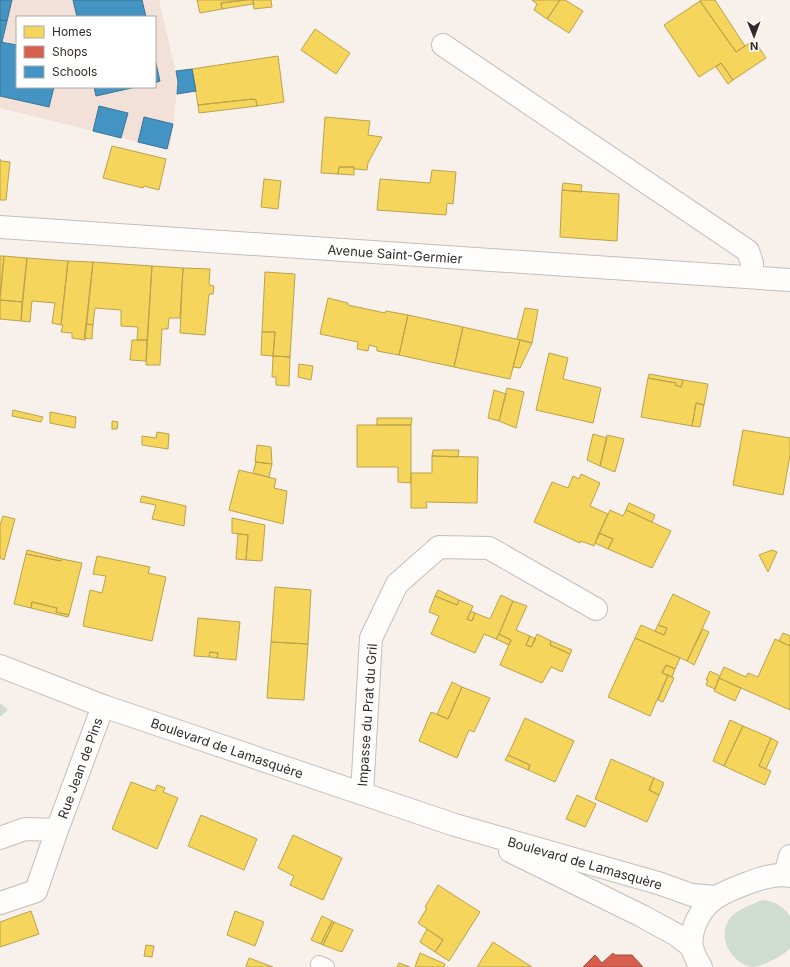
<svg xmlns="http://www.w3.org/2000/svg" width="790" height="967" font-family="Inter,sans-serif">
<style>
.built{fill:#f1e1d9;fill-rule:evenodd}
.green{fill:#cfdcd1}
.homes{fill:#f6d55c;stroke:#bba24c}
.shops{fill:#d6604d;stroke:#a45042}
.schools{fill:#4393c3;stroke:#3d7494}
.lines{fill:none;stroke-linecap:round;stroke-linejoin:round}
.service-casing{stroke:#c4bebb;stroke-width:18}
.minor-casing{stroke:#c4bebb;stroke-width:24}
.tertiary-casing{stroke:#c4bebb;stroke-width:24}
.secondary-casing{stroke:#c4bebb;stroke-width:24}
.service{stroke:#fefdfc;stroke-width:16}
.minor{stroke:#fefdfc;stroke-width:22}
.tertiary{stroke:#fefdfc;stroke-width:22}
.secondary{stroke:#fefdfc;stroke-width:22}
.labels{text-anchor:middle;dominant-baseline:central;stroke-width:4;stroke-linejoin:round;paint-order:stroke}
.street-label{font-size:13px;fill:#302b28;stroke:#fff}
</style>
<rect width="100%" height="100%" fill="#f8f0eb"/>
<path class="built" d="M 0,0 L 159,0 L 178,82 L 170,150 L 0,108 ZM 17,17 L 155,17 L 155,87 L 17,87 Z"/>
<path class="green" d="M 0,703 L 8,710 L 0,717 Z
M 762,900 C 774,901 783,906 790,916 L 790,948 C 786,953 780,956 775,959 C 768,962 760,967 752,967 C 730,963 715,934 732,916 C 739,909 753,904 762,900 Z"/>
<path class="homes" d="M 197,0 L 246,0 L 221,3 L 222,9 L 200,13 Z
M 246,0 L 253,0 L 253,4 L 222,9 L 221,3 Z
M 253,0 L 271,0 L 272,7 L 254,9 Z
M 532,0 L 560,0 L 547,19 L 534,10 L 537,4 Z
M 560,0 L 565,0 L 583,11 L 569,33 L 547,19 Z
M 701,0 L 715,0 L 745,46 L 736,52 L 700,1 Z
M 700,1 L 736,52 L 754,40 L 766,58 L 733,80 L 721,63 L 699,77 L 664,25 Z
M 315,29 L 350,53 L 336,74 L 301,50 Z
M 278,56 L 284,102 L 257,106 L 256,100 L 253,99 L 198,105 L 192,69 Z
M 721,63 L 733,80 L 728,84 L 716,67 Z
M 253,99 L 256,100 L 257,106 L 199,113 L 198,105 Z
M 325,117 L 370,121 L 368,135 L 382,137 L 368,163 L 367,170 L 354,169 L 354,167 L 339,167 L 338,174 L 321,173 Z
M 112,146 L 166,159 L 159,190 L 144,186 L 143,188 L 103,178 Z
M 0,159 L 1,161 L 10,162 L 6,200 L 0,200 Z
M 339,167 L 354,167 L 354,175 L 338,174 Z
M 432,170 L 456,172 L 453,204 L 447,203 L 446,215 L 377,210 L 380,179 L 430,183 Z
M 264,179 L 281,181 L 278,209 L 261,207 Z
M 563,183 L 582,185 L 581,192 L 562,190 Z
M 562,190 L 619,194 L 617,241 L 560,237 Z
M 0,256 L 4,256 L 0,296 Z
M 4,256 L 27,258 L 22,302 L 0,300 Z
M 27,258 L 68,261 L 61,325 L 52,323 L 55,303 L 32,301 L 30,322 L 21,321 Z
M 68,261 L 93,262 L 85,340 L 72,338 L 72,333 L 61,332 L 63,325 L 61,325 Z
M 93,262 L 152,266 L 147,340 L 137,340 L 138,327 L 121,326 L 121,310 L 95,308 L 93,325 L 86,324 Z
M 152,266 L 183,268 L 180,318 L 169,318 L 168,329 L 162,329 L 160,365 L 146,365 Z
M 183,268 L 210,269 L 209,285 L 214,286 L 213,294 L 209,294 L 205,335 L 180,333 Z
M 265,272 L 295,274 L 290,357 L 273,356 L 275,332 L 262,332 Z
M 328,298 L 348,303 L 348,305 L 385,313 L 386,311 L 408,315 L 399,355 L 377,351 L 377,347 L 369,345 L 368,351 L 357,349 L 358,342 L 320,334 Z
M 0,300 L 22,302 L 21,321 L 0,319 Z
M 525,308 L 538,310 L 532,343 L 517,339 Z
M 408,315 L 463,327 L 454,367 L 399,355 Z
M 86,324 L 93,325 L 92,339 L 84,338 Z
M 463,327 L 520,340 L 510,379 L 454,367 Z
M 262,332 L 275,332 L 273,356 L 261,355 Z
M 132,340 L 147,340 L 146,361 L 130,360 Z
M 520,340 L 532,343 L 520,368 L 513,367 Z
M 549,353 L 568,358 L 563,379 L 601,388 L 593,423 L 536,410 Z
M 273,356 L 290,357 L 289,386 L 276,385 L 276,377 L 272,377 Z
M 299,364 L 313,366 L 311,380 L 298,377 Z
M 649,374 L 683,380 L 681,387 L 675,385 L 676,383 L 648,378 Z
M 648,378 L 676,383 L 675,385 L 681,387 L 683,380 L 708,384 L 704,405 L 696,403 L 692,426 L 641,417 Z
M 507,388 L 524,392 L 516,428 L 499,421 Z
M 494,390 L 506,394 L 499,421 L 488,418 Z
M 696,403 L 704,405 L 700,427 L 692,426 Z
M 13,410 L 43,417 L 41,422 L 12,416 Z
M 50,412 L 76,417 L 75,428 L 50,423 Z
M 377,418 L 412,418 L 411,425 L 377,425 Z
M 112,421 L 118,422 L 117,429 L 112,429 Z
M 357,425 L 411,425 L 411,483 L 398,482 L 398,467 L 357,467 Z
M 743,430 L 790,438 L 790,455 L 783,495 L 733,485 Z
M 157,432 L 169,434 L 168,449 L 142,445 L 142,436 L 156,438 Z
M 593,434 L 607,438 L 600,466 L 587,460 Z
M 607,435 L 624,439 L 615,472 L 600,466 Z
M 257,445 L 271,447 L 272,464 L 255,462 Z
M 433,450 L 459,450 L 458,457 L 432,456 Z
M 432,456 L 478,457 L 477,503 L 426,502 L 427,508 L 411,508 L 411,473 L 432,473 Z
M 256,462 L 272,464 L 269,477 L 253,473 Z
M 239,470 L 276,479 L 274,488 L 287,491 L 283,524 L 229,510 Z
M 581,474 L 600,483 L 590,506 L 608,514 L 594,546 L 581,541 L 580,543 L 534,522 L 552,482 L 568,488 L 573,476 L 579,479 Z
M 142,496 L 186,506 L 184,526 L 152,519 L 156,505 L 140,502 Z
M 629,503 L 655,515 L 652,522 L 626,510 Z
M 610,510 L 623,516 L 626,510 L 671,531 L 652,568 L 608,549 L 613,539 L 599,533 Z
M 3,516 L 15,519 L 4,560 L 0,558 L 0,525 Z
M 232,518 L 265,525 L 262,561 L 246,560 L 248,535 L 232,533 Z
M 599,533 L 613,539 L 608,549 L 595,543 Z
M 238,534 L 248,535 L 246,560 L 236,559 Z
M 27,550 L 62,559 L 61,561 L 26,554 Z
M 772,550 L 777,552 L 768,572 L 759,555 Z
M 26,554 L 61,561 L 62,559 L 82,563 L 69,615 L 56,612 L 57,608 L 32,602 L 31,608 L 14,604 Z
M 97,556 L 150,567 L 148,573 L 166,577 L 152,641 L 83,626 L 90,590 L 102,593 L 106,576 L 93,574 Z
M 275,587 L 311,590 L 308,644 L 271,642 Z
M 438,590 L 459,600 L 457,605 L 435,596 Z
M 673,594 L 710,612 L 687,661 L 635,638 L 641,625 L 664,635 L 667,628 L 658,625 Z
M 501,595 L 513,601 L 499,634 L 496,639 L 484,634 L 475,653 L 431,634 L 439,616 L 429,612 L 435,596 L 457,605 L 459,600 L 473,606 L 467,619 L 472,621 L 475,613 L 490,619 Z
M 513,601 L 527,606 L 516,630 L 530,636 L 526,645 L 531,647 L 537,634 L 551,641 L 550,645 L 570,654 L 562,672 L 551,667 L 542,683 L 500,665 L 511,640 L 499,634 Z
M 32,602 L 57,608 L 56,612 L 69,615 L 68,617 L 31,608 Z
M 471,611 L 475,613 L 472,621 L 467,619 Z
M 198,618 L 240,622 L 236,660 L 217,658 L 218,653 L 210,652 L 209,657 L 194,656 Z
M 658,625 L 667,628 L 664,635 L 655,631 Z
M 703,629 L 709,632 L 694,665 L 687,661 Z
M 783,633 L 790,636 L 790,646 L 779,641 Z
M 499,634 L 511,640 L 509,645 L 496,639 Z
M 530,636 L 536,639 L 531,647 L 526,645 Z
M 635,638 L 680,658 L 675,669 L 666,665 L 662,673 L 668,675 L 650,716 L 608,697 Z
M 775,639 L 790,646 L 790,710 L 719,678 L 724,667 L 746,677 L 748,673 L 758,677 Z
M 551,641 L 572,650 L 570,654 L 550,645 Z
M 271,642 L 308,644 L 304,700 L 267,698 Z
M 210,652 L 218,653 L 217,658 L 209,657 Z
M 666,665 L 675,669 L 672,677 L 662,673 Z
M 710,671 L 720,676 L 715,689 L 706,685 L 708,680 L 706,680 Z
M 668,675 L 674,678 L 663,702 L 658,700 Z
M 719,678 L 741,688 L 735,701 L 714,691 Z
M 452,682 L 462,687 L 448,719 L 437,714 Z
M 462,687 L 490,698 L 474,732 L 469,730 L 457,758 L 419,741 L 431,712 L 448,719 Z
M 525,718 L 574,741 L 555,782 L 528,770 L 530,765 L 508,755 Z
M 730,720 L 743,726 L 724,766 L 713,761 Z
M 743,726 L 771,738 L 759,766 L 771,771 L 765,785 L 724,766 Z
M 771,738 L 778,742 L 766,769 L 759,766 Z
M 508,755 L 530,765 L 528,770 L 505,760 Z
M 611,759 L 654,778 L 649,790 L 659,795 L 647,822 L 595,799 Z
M 654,778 L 664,783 L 659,795 L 649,790 Z
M 131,782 L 155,791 L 157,785 L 165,788 L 163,792 L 178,798 L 157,849 L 112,829 Z
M 577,795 L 596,804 L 585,827 L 566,819 Z
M 201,815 L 257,839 L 244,870 L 188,846 Z
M 293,835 L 342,858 L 323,900 L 290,885 L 294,876 L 278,868 Z
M 438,885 L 480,912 L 449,961 L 435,952 L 443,940 L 418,923 L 427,908 L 425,907 Z
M 31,911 L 39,934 L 0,947 L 0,922 Z
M 235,911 L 264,922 L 255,946 L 227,935 Z
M 322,916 L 332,921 L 321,944 L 311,940 Z
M 332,921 L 334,922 L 323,945 L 321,944 Z
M 334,922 L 353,930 L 342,952 L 323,945 Z
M 427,929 L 443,940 L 435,952 L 420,942 Z
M 493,942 L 532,967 L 477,967 Z
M 146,945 L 154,946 L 152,957 L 144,956 Z
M 420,953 L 445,964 L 444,967 L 415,967 Z
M 249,958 L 273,967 L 249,967 L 246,966 Z
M 399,963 L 410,967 L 397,967 Z"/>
<path class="shops" d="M 613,953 L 615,955 L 632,955 L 643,967 L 583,967 L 595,955 L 602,963 Z"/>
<path class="schools" d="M 0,0 L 12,0 L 7,21 L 0,20 Z
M 73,0 L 142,0 L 146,17 L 77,17 Z
M 0,20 L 7,21 L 2,42 L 0,42 Z
M 0,42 L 17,45 L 17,87 L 54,87 L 49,107 L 0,96 Z
M 155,59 L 160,81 L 155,83 Z
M 192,69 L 196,91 L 177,94 L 178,82 L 176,71 Z
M 94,87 L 136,87 L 96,96 Z
M 99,106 L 128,113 L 121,138 L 93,131 Z
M 144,117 L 173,124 L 167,149 L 138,142 Z"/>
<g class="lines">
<defs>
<path id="service" d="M 319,964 L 326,967"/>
<path id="minor" d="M 443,45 L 748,251 L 752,263 L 752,277
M 0,227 L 790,280
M 362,793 L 371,638 L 397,584 L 439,547 L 489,548 L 596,609
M 0,838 L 25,829 L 57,830 L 103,706
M 0,903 L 36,891 L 57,830"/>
<path id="tertiary" d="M 785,875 L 790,856"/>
<path id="secondary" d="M 0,666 L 103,706 L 455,825 L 658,883 L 692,895 L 716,897
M 510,851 L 642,916 L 675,934 L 692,947
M 701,967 C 697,961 694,955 692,948 C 689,929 701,907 717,897 C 726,891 737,887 748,883 C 761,878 776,873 790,876"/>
</defs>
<use href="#service" class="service-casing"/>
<use href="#minor" class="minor-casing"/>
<use href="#tertiary" class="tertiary-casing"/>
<use href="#secondary" class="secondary-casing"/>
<use href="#service" class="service"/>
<use href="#minor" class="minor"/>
<use href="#tertiary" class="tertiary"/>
<use href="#secondary" class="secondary"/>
</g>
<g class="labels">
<g class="street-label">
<text transform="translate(395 254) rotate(4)">Avenue Saint-Germier</text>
<text transform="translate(367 715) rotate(-86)">Impasse du Prat du Gril</text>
<text transform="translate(227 748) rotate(19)">Boulevard de Lamasquère</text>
<text transform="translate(80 768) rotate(-70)">Rue Jean de Pins</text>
<text transform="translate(585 863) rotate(16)">Boulevard de Lamasquère</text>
</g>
</g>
<rect x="16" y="16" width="140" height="72" fill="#ffffff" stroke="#acaaa9"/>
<rect x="24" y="26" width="20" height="12" fill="#f6d55c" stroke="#acaaa9"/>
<text x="52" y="36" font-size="12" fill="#302b28">Homes</text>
<rect x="24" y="46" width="20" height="12" fill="#d6604d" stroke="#acaaa9"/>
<text x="52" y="56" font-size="12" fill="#302b28">Shops</text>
<rect x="24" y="66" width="20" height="12" fill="#4393c3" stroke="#acaaa9"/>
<text x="52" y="76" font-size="12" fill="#302b28">Schools</text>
<g transform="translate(754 36) rotate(179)" stroke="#ffffff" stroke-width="3" paint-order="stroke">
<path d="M0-3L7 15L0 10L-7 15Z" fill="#302b28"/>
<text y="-6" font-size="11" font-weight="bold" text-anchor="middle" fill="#302b28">N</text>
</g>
</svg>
